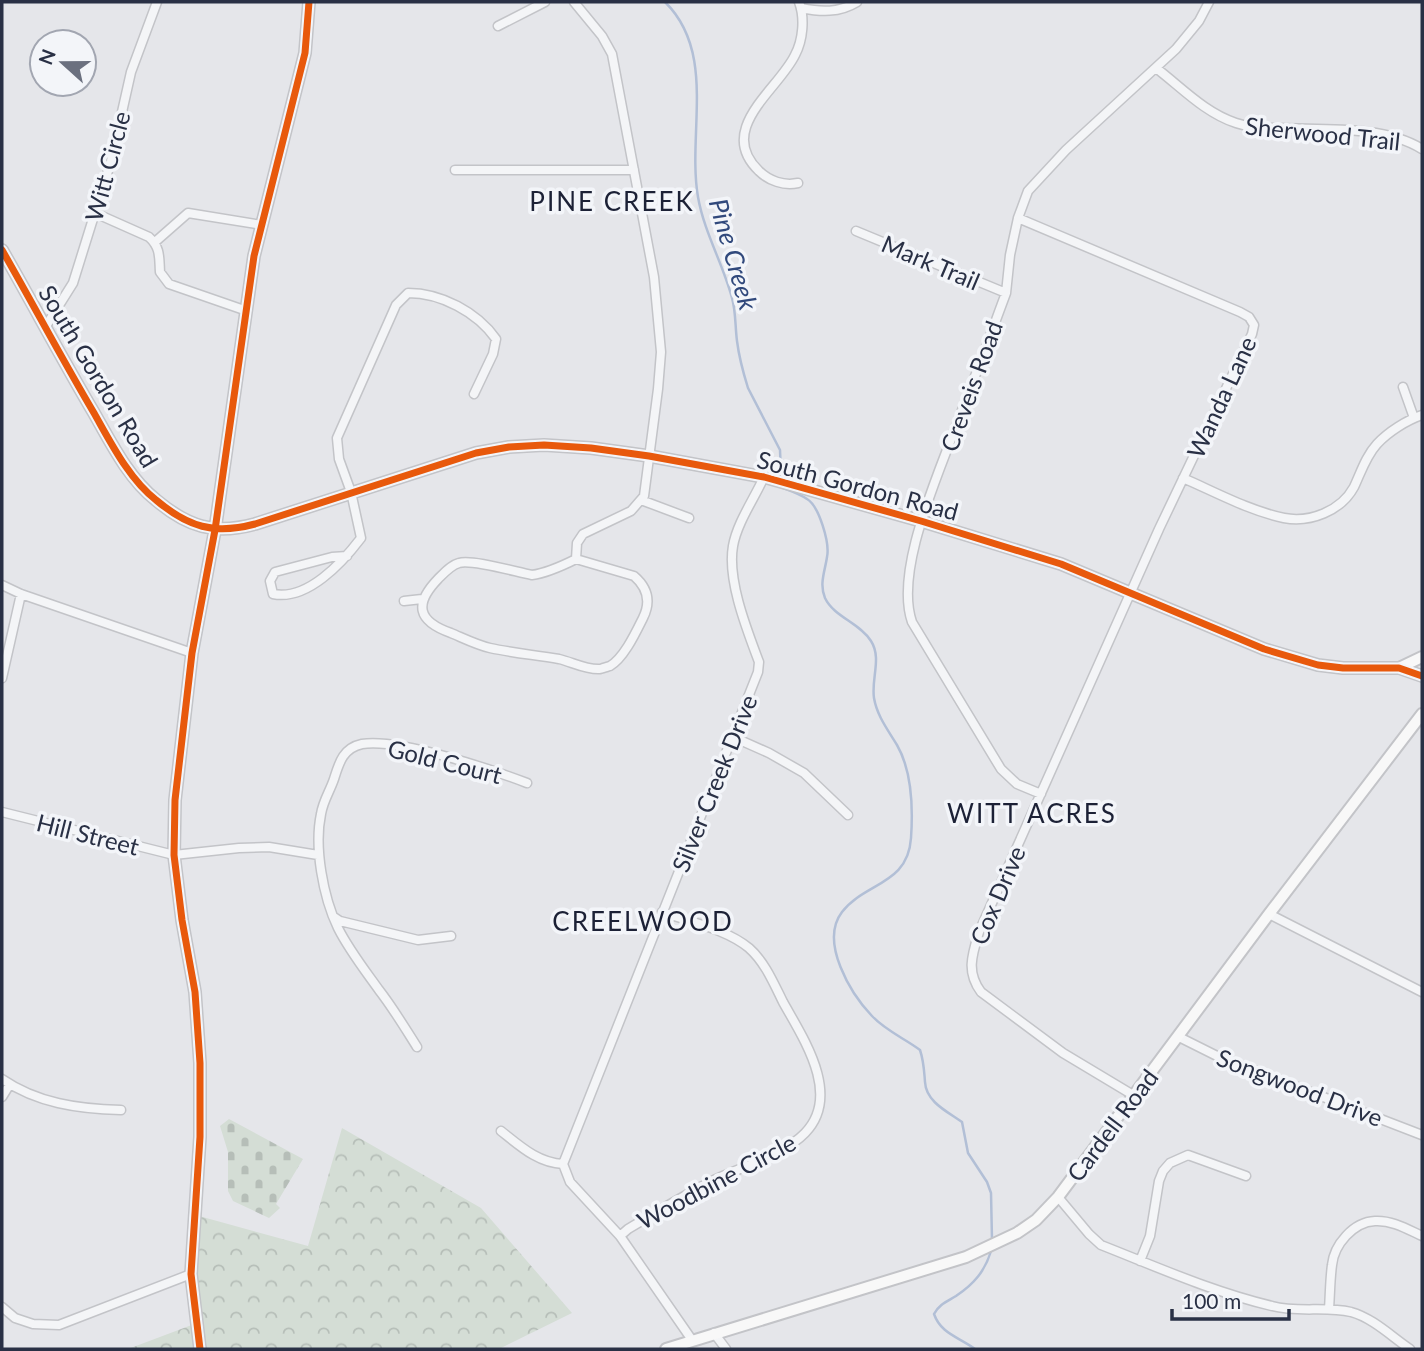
<svg xmlns="http://www.w3.org/2000/svg" width="1424" height="1351" font-family="Lato,sans-serif">
<style>
.forest{fill:url(#forest-crowns)}
.cemetery{fill:url(#cemetery-stones)}
.lines{fill:none;stroke-linecap:round;stroke-linejoin:round}
.stream{stroke:#b2bfd6;stroke-width:2.5}
.street-casing{stroke:#c3c4c8;stroke-width:11}
.secondary-casing{stroke:#c3c4c8;stroke-width:14}
.street{stroke:#f4f5f7;stroke-width:8}
.secondary{stroke:#f8f8f8;stroke-width:10}
.cycleway-casing{stroke:#f3f5f9;stroke-width:11}
.cycleway{stroke:#e8590c;stroke-width:7}
.labels{text-anchor:middle;dominant-baseline:central;stroke-width:7;stroke-linejoin:round;paint-order:stroke}
.street-label{font-size:24px;fill:#293045;stroke:#f3f5f9}
.neighbourhood-label{font-size:26px;letter-spacing:2px;fill:#1c2136;stroke:#f3f5f9}
.water-label{font-size:26px;font-style:italic;fill:#31497c;stroke:#f3f5f9}
</style>
<defs>
<pattern id="forest-crowns" width="20" height="18" patternUnits="userSpaceOnUse" patternTransform="scale(1.75)"><rect width="20" height="18" fill="#d4ddd5"/><path d="M2 6a3 3 0 1 1 6 0M12 15a3 3 0 1 1 6 0" fill="none" stroke="#b6beb8"/></pattern>
<pattern id="cemetery-stones" width="16" height="16" patternUnits="userSpaceOnUse" patternTransform="scale(1.75)"><rect width="16" height="16" fill="#d4ddd5"/><path d="M2 7V4a2 2 0 0 1 4 0v3zM10 15v-3a2 2 0 0 1 4 0v3z" fill="#b6beb8"/></pattern>
</defs>
<rect width="100%" height="100%" fill="#e5e6ea"/>
<path class="forest" d="M 342,1128 L 481,1208 L 572,1313 L 499,1349 L 128,1349 L 197,1323 L 199,1216 L 308,1246 Z"/>
<path class="cemetery" d="M 229,1119 L 303,1159 L 276,1204 L 280,1208 L 269,1218 L 233,1201 L 228,1191 L 228,1152 L 220,1126 Z"/>
<g class="lines">
<path class="stream" d="M 665,2 C 717,53 687,133 698,197 C 704,232 723,264 732,298 C 736,312 735,326 737,341 C 739,357 743,372 748,388 L 780,450 L 781,474
M 783,488 C 791,491 800,494 807,499 C 819,506 830,543 827,557 C 825,571 819,584 825,598 C 834,617 860,623 871,641 C 882,658 871,679 874,698 C 877,716 888,730 897,745 C 912,771 913,809 911,838 C 908,885 865,882 842,912 C 819,942 851,994 872,1016 C 886,1031 904,1038 920,1050 C 924,1062 924,1070 925,1082 C 926,1102 948,1112 962,1122 L 968,1153 L 987,1182 L 991,1193 L 992,1240
M 975,1349 C 959,1337 941,1334 934,1314 C 939,1304 948,1301 956,1296 C 974,1284 985,1271 991,1251"/>
<defs>
<path id="street" d="M 574,2 L 602,36 L 612,54 L 654,277 L 661,352 L 658,389 L 644,496 L 631,511 L 583,534 L 577,543 L 576,559 C 562,566 547,573 532,575 C 516,572 472,559 459,563 C 451,565 444,573 438,579 C 414,604 417,621 451,633 C 463,638 477,645 490,648 C 513,653 536,655 559,659 C 572,662 586,670 600,669 C 601,669 609,666 610,666 C 624,658 636,632 643,618 C 651,602 648,588 634,576 L 576,559
M 801,8 C 821,12 839,13 857,2
M 498,26 L 545,2
M 1156,68 C 1181,87 1205,113 1236,123 C 1250,128 1264,128 1279,128 C 1324,130 1383,125 1422,149
M 455,170 L 634,170
M 798,183 C 784,186 769,181 759,171 C 715,129 779,89 795,55 C 803,40 805,18 799,2
M 95,213 L 149,237 C 161,248 159,258 160,272 L 169,284 L 247,311
M 1018,218 L 1240,312 L 1249,317 L 1254,325 L 1252,334 L 1159,529 L 979,932 C 972,955 966,972 981,992 L 1063,1053 L 1133,1095
M 856,231 L 1006,293
M 155,242 L 188,213 L 262,225
M 46,326 L 73,283 L 111,161 L 131,72 L 157,2
M 1403,387 L 1414,418
M 1183,478 C 1215,492 1250,511 1284,518 C 1310,523 1341,511 1354,487 C 1361,472 1366,456 1377,444 C 1388,432 1407,420 1422,415
M 641,500 L 689,518
M 347,556 L 332,557 L 275,572 L 270,581 L 273,594 C 307,601 342,563 361,538 L 351,492 L 339,459 L 337,438 L 396,305 L 408,293 C 441,293 477,312 496,339 L 493,354 L 474,394
M 2,585 L 21,594 L 192,653
M 404,601 L 422,599
M 2,678 L 21,594
M 733,737 L 769,753 L 804,773 L 848,815
M 1041,794 L 1017,784 L 1001,769 L 912,622 C 894,570 939,474 957,423 C 974,380 990,336 1006,293 L 1010,255 L 1018,218 L 1028,191 L 1066,150 L 1176,49 L 1199,21 L 1209,2
M 2,812 L 174,855 L 239,848 L 269,847 L 318,855
M 1269,914 L 1422,992
M 334,917 L 340,921 L 418,940 L 451,936
M 1179,1037 L 1217,1056 L 1422,1135
M 417,1047 C 405,1028 393,1008 379,990 C 364,969 349,950 338,928 C 323,897 314,847 321,814 C 323,801 330,791 334,779 C 339,763 343,748 362,744 C 399,738 490,769 527,783
M 2,1079 C 37,1103 78,1109 121,1110
M 2,1097 L 10,1084
M 501,1131 C 520,1146 538,1163 563,1164 L 570,1182 L 620,1236 L 692,1340
M 563,1164 L 758,672 L 759,662 C 747,630 727,580 733,546 C 737,523 754,499 764,477
M 1058,1197 L 1089,1234 L 1101,1245 C 1157,1267 1213,1292 1272,1306 C 1298,1313 1325,1306 1351,1312 C 1373,1318 1392,1337 1410,1349
M 620,1236 L 628,1229 C 657,1212 686,1194 716,1179 C 742,1167 785,1154 805,1133 C 842,1095 803,1038 783,1002 C 774,984 765,962 749,948 C 726,929 690,922 662,912
M 1140,1261 L 1150,1236 L 1159,1181 L 1163,1171 L 1170,1163 L 1188,1155 L 1246,1176
M 2,1307 L 15,1318 L 33,1324 L 59,1325 L 191,1274
M 1329,1309 C 1330,1295 1330,1280 1332,1265 C 1334,1245 1353,1222 1375,1221 C 1392,1220 1407,1229 1422,1236
M 714,1333 L 726,1349"/>
<path id="secondary" d="M 2,250 C 33,304 62,359 94,413 C 111,443 129,479 156,500 C 188,527 214,535 255,524 L 476,453 L 509,447 L 544,445 L 591,448 L 649,456 L 764,477 L 921,521 L 1061,564 L 1264,649 L 1318,665 L 1343,668 L 1399,668 L 1422,676
M 1399,668 L 1422,657
M 200,1349 L 191,1274 L 200,1137 L 200,1063 L 195,992 L 182,920 L 174,855 L 175,800 L 192,653 L 215,530 L 254,256 L 305,53 L 309,2
M 666,1349 L 966,1257 L 1017,1233 L 1036,1220 L 1058,1197 L 1269,914 L 1422,714"/>
</defs>
<use href="#street" class="street-casing"/>
<use href="#secondary" class="secondary-casing"/>
<use href="#street" class="street"/>
<use href="#secondary" class="secondary"/>
<defs>
<path id="cycleway" d="M 2,250 C 33,304 62,359 94,413 C 111,443 129,479 156,500 C 188,527 214,535 255,524 L 476,453 L 509,447 L 544,445 L 591,448 L 649,456 L 764,477 L 921,521 L 1061,564 L 1264,649 L 1318,665 L 1343,668 L 1399,668 L 1422,676
M 200,1349 L 191,1274 L 200,1137 L 200,1063 L 195,992 L 182,920 L 174,855 L 175,800 L 192,653 L 215,530 L 254,256 L 305,53 L 309,2"/>
</defs>
<use href="#cycleway" class="cycleway-casing"/>
<use href="#cycleway" class="cycleway"/>
</g>
<g class="labels">
<g class="street-label">
<text transform="translate(1323 133) rotate(6)">Sherwood Trail</text>
<text transform="translate(107 166) rotate(-75)">Witt Circle</text>
<text transform="translate(931 262) rotate(23)">Mark Trail</text>
<text transform="translate(99 376) rotate(59)">South Gordon Road</text>
<text transform="translate(971 386) rotate(-70)">Creveis Road</text>
<text transform="translate(1221 397) rotate(-65)">Wanda Lane</text>
<text transform="translate(858 485) rotate(15)">South Gordon Road</text>
<text transform="translate(445 761) rotate(14)">Gold Court</text>
<text transform="translate(714 783) rotate(-68)">Silver Creek Drive</text>
<text transform="translate(88 834) rotate(14)">Hill Street</text>
<text transform="translate(997 895) rotate(-67)">Cox Drive</text>
<text transform="translate(1300 1087) rotate(21)">Songwood Drive</text>
<text transform="translate(1112 1125) rotate(-53)">Cardell Road</text>
<text transform="translate(716 1181) rotate(-28)">Woodbine Circle</text>
</g>
<g class="neighbourhood-label">
<text x="612" y="201">PINE CREEK</text>
<text x="1032" y="813">WITT ACRES</text>
<text x="643" y="921">CREELWOOD</text>
</g>
<g class="water-label">
<text transform="translate(734 254) rotate(74)">Pine Creek</text>
</g>
</g>
<rect width="1424" height="1351" fill="none" stroke="#293045" stroke-width="7"/>
<g transform="translate(63 63) rotate(291)"><circle r="33" fill="#f3f5f9" stroke="#a2a6b1" stroke-width="2"/>
<path d="M0-5L12 26L0 18L-12 26Z" fill="#6b707f"/>
<text y="-10" font-size="19" font-weight="bold" text-anchor="middle" fill="#293045">N</text>
</g>
<path d="M1172 1309v10h117v-10" fill="none" stroke="#293045" stroke-width="3.5"/>
<text x="1182" y="1309" font-size="21" fill="#293045" stroke="#f3f5f9" stroke-width="5" paint-order="stroke">100 m</text>
</svg>
